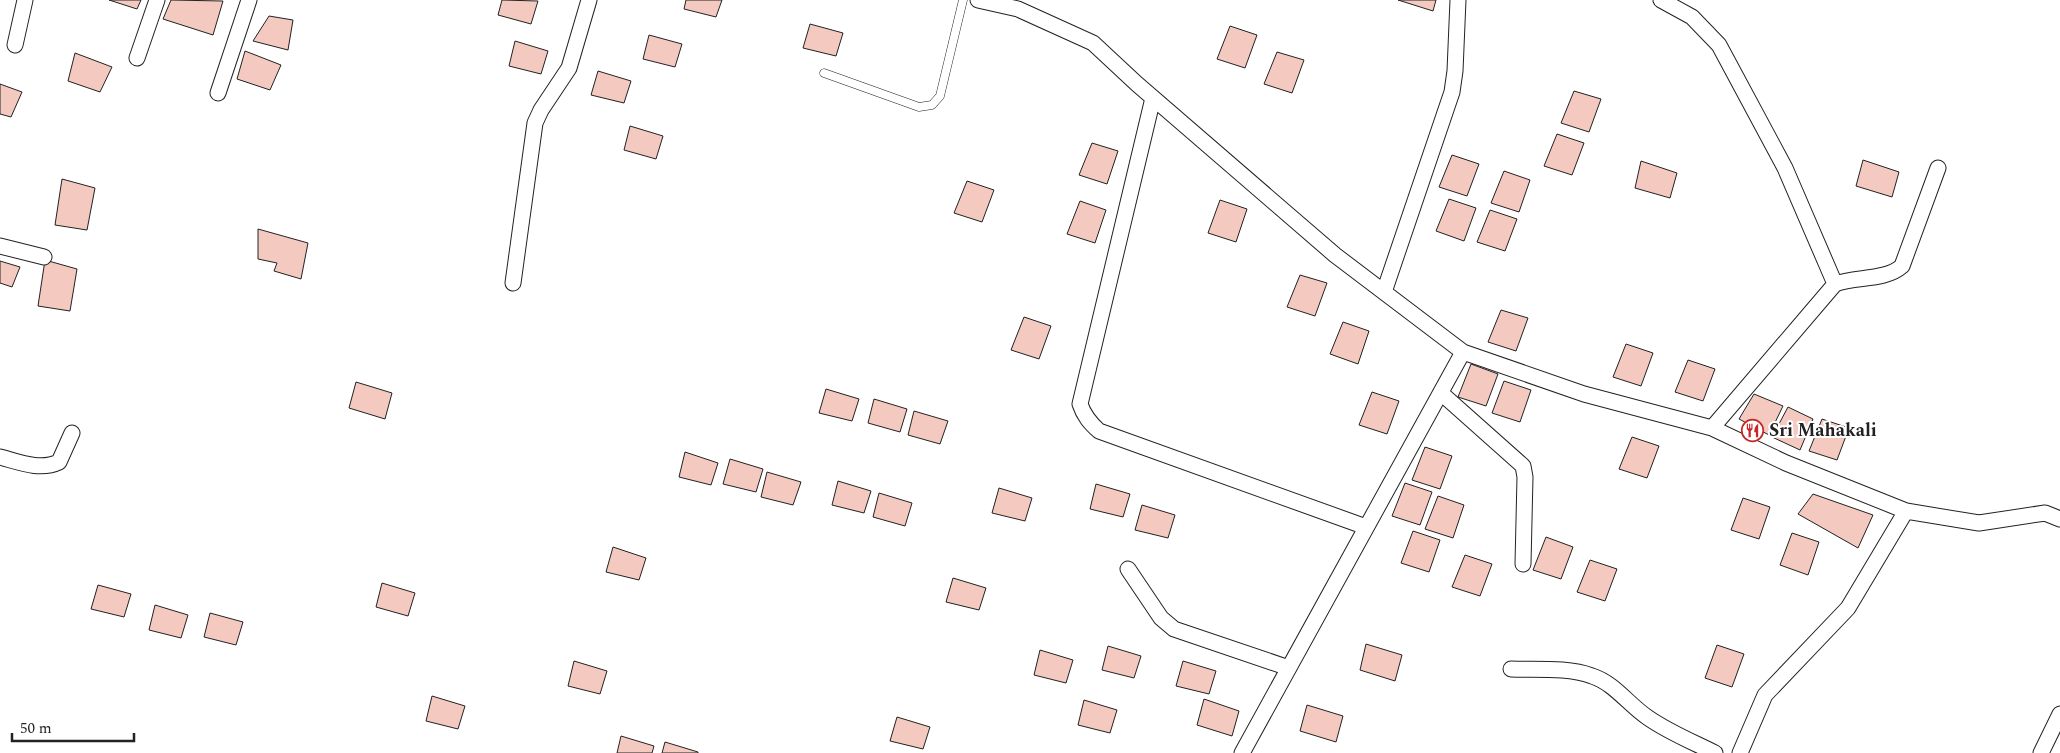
<svg xmlns="http://www.w3.org/2000/svg" width="2060" height="753" font-family="Spectral,serif">
<style>
.building{fill:#f3c9c0;stroke:#222}
.lines{fill:none;stroke-linecap:round;stroke-linejoin:round}
.lane-casing{stroke:#222;stroke-width:9}
.street-casing{stroke:#222;stroke-width:17}
.lane{stroke:#fff;stroke-width:8}
.street{stroke:#fff;stroke-width:15}
.labels{text-anchor:middle;dominant-baseline:central;stroke-width:4;stroke-linejoin:round;paint-order:stroke}
.poi-label{font-size:18px;font-weight:bold;fill:#222;stroke:#fff;text-anchor:start}
</style>
<rect width="100%" height="100%" fill="#fff"/>
<path class="building" d="M 109,0 L 141,0 L 137,9 Z
M 171,0 L 223,1 L 213,35 L 163,19 Z
M 502,0 L 538,1 L 531,24 L 498,15 Z
M 686,0 L 722,0 L 716,17 L 684,9 Z
M 1398,0 L 1436,0 L 1433,11 Z
M 269,16 L 293,20 L 288,50 L 253,41 Z
M 810,24 L 843,33 L 836,56 L 803,48 Z
M 1230,26 L 1257,35 L 1245,68 L 1217,59 Z
M 649,35 L 682,44 L 675,67 L 643,59 Z
M 515,41 L 548,51 L 541,74 L 509,66 Z
M 245,51 L 281,65 L 270,90 L 237,79 Z
M 1277,52 L 1304,60 L 1292,93 L 1264,84 Z
M 75,53 L 112,67 L 100,92 L 68,81 Z
M 598,71 L 631,81 L 624,103 L 591,95 Z
M 0,84 L 22,92 L 11,117 L 0,114 Z
M 1574,91 L 1601,99 L 1589,132 L 1561,123 Z
M 630,126 L 663,136 L 656,159 L 624,150 Z
M 1557,134 L 1584,143 L 1572,175 L 1544,166 Z
M 1092,143 L 1118,151 L 1107,184 L 1079,175 Z
M 1452,155 L 1479,164 L 1467,196 L 1439,187 Z
M 1863,160 L 1899,172 L 1892,197 L 1856,186 Z
M 1641,161 L 1677,173 L 1670,198 L 1635,188 Z
M 1504,171 L 1530,180 L 1519,212 L 1491,203 Z
M 62,179 L 95,188 L 87,230 L 55,225 Z
M 967,181 L 994,190 L 982,222 L 954,213 Z
M 1449,199 L 1476,208 L 1464,241 L 1436,231 Z
M 1220,200 L 1247,209 L 1236,242 L 1208,233 Z
M 1080,201 L 1106,210 L 1095,243 L 1067,234 Z
M 1490,210 L 1517,219 L 1505,251 L 1477,242 Z
M 258,229 L 308,243 L 301,279 L 274,271 L 277,263 L 258,259 Z
M 45,260 L 77,269 L 70,311 L 38,306 Z
M 0,261 L 20,267 L 12,287 L 0,283 Z
M 1300,275 L 1327,283 L 1315,316 L 1287,307 Z
M 1501,310 L 1528,318 L 1516,351 L 1488,342 Z
M 1024,317 L 1051,326 L 1039,359 L 1011,350 Z
M 1343,322 L 1369,331 L 1358,364 L 1330,354 Z
M 1626,344 L 1653,353 L 1641,386 L 1613,377 Z
M 1688,360 L 1715,369 L 1703,401 L 1675,392 Z
M 1471,364 L 1498,374 L 1486,406 L 1458,397 Z
M 1504,381 L 1531,390 L 1520,422 L 1492,413 Z
M 356,382 L 392,393 L 385,419 L 349,408 Z
M 826,389 L 859,399 L 852,421 L 819,413 Z
M 1372,392 L 1399,401 L 1387,434 L 1359,425 Z
M 1754,394 L 1783,406 L 1769,435 L 1739,419 Z
M 874,399 L 907,409 L 900,432 L 868,423 Z
M 1788,407 L 1813,419 L 1800,450 L 1772,437 Z
M 914,411 L 948,421 L 940,444 L 908,435 Z
M 1822,419 L 1849,428 L 1837,460 L 1809,451 Z
M 1632,437 L 1659,446 L 1647,478 L 1619,469 Z
M 1425,447 L 1452,456 L 1440,489 L 1412,480 Z
M 685,452 L 718,463 L 711,485 L 679,477 Z
M 730,459 L 763,469 L 756,492 L 723,484 Z
M 767,472 L 801,482 L 793,505 L 761,497 Z
M 838,481 L 871,491 L 864,513 L 832,505 Z
M 1405,483 L 1432,492 L 1420,525 L 1392,516 Z
M 1096,484 L 1130,494 L 1123,517 L 1090,509 Z
M 999,488 L 1032,498 L 1025,521 L 992,513 Z
M 879,493 L 912,503 L 905,526 L 873,517 Z
M 1813,494 L 1873,515 L 1858,548 L 1798,514 Z
M 1438,496 L 1464,505 L 1453,538 L 1425,529 Z
M 1743,498 L 1770,507 L 1759,539 L 1731,530 Z
M 1142,505 L 1175,515 L 1168,538 L 1135,530 Z
M 1413,531 L 1440,540 L 1429,572 L 1401,563 Z
M 1792,533 L 1819,542 L 1808,575 L 1780,565 Z
M 1546,537 L 1573,547 L 1561,579 L 1533,570 Z
M 613,547 L 646,558 L 639,580 L 606,572 Z
M 1465,555 L 1492,564 L 1480,596 L 1452,587 Z
M 1590,560 L 1617,569 L 1605,601 L 1577,592 Z
M 953,578 L 986,588 L 979,610 L 946,602 Z
M 382,583 L 415,593 L 408,616 L 376,607 Z
M 98,585 L 131,594 L 124,617 L 91,609 Z
M 155,605 L 188,615 L 181,638 L 149,630 Z
M 210,613 L 243,622 L 236,645 L 204,637 Z
M 1366,644 L 1402,655 L 1395,681 L 1360,670 Z
M 1717,645 L 1744,654 L 1732,687 L 1705,678 Z
M 1108,646 L 1141,656 L 1134,678 L 1102,670 Z
M 1040,650 L 1073,660 L 1066,683 L 1034,675 Z
M 574,661 L 607,671 L 600,694 L 568,686 Z
M 1183,661 L 1216,671 L 1209,694 L 1176,686 Z
M 432,696 L 465,706 L 458,729 L 426,721 Z
M 1204,699 L 1239,711 L 1232,736 L 1197,725 Z
M 1084,700 L 1117,710 L 1110,733 L 1078,725 Z
M 1307,705 L 1343,716 L 1336,742 L 1300,731 Z
M 897,717 L 930,727 L 923,749 L 890,741 Z
M 621,736 L 654,746 L 652,753 L 617,753 Z
M 665,742 L 698,752 L 698,753 L 662,753 Z"/>
<g class="lines">
<defs>
<path id="lane" d="M 824,73 L 919,107 L 932,105 L 940,96 L 963,0"/>
<path id="street" d="M 978,0 L 1018,9 L 1093,43 L 1137,84 L 1335,255 L 1463,352 L 1584,394 L 1712,428 L 1786,463 L 1906,511 L 1979,523 L 2045,513 L 2060,519
M 1661,0 L 1692,17 L 1719,45 L 1785,168 L 1835,284
M 15,45 L 25,0
M 137,58 L 157,0
M 218,93 L 249,0
M 1153,98 L 1080,404 C 1084,416 1090,423 1099,431 L 1366,527
M 0,246 L 44,257
M 513,283 L 535,123 L 541,110 L 569,68 L 589,0
M 1384,292 L 1452,92 L 1455,71 L 1458,0
M 1441,393 L 1523,466 L 1525,477 L 1523,564
M 1712,428 L 1835,284 C 1856,276 1885,281 1902,266 L 1938,168
M 0,457 C 19,462 40,471 59,462 L 72,433
M 1128,569 L 1161,618 L 1174,629 L 1289,668
M 1511,669 C 1537,670 1567,667 1592,676 C 1614,683 1628,704 1647,717 C 1668,732 1693,742 1715,753
M 1242,753 L 1463,352
M 1740,753 L 1765,695 L 1848,608 L 1906,511
M 2041,753 L 2060,714"/>
</defs>
<use href="#lane" class="lane-casing"/>
<use href="#street" class="street-casing"/>
<use href="#lane" class="lane"/>
<use href="#street" class="street"/>
</g>
<defs>
<symbol id="restaurant-ring" viewBox="-11 -11 22 22"><circle r="9.5" fill="#fff" stroke="#c62828" stroke-width="1.5"/><path d="M-5-6h1v4h1v-4h1v4h1v-4h1v5L-1.5 .5V6h-2V.5L-5-1ZM5-6V6H3V1.5H1.5Q1.5-4 5-6Z" fill="#c62828"/></symbol>
</defs>
<g fill-rule="evenodd">
<use href="#restaurant-ring" x="1740" y="418" width="25" height="25"/>
</g>
<g class="labels">
<g class="poi-label">
<text x="1769" y="430">Sri Mahakali</text>
</g>
</g>
<path d="M12 733v8h122v-8" fill="none" stroke="#222222" stroke-width="2.5"/>
<text x="20" y="733" font-size="15" fill="#222222" stroke="#ffffff" stroke-width="4" paint-order="stroke">50 m</text>
</svg>
